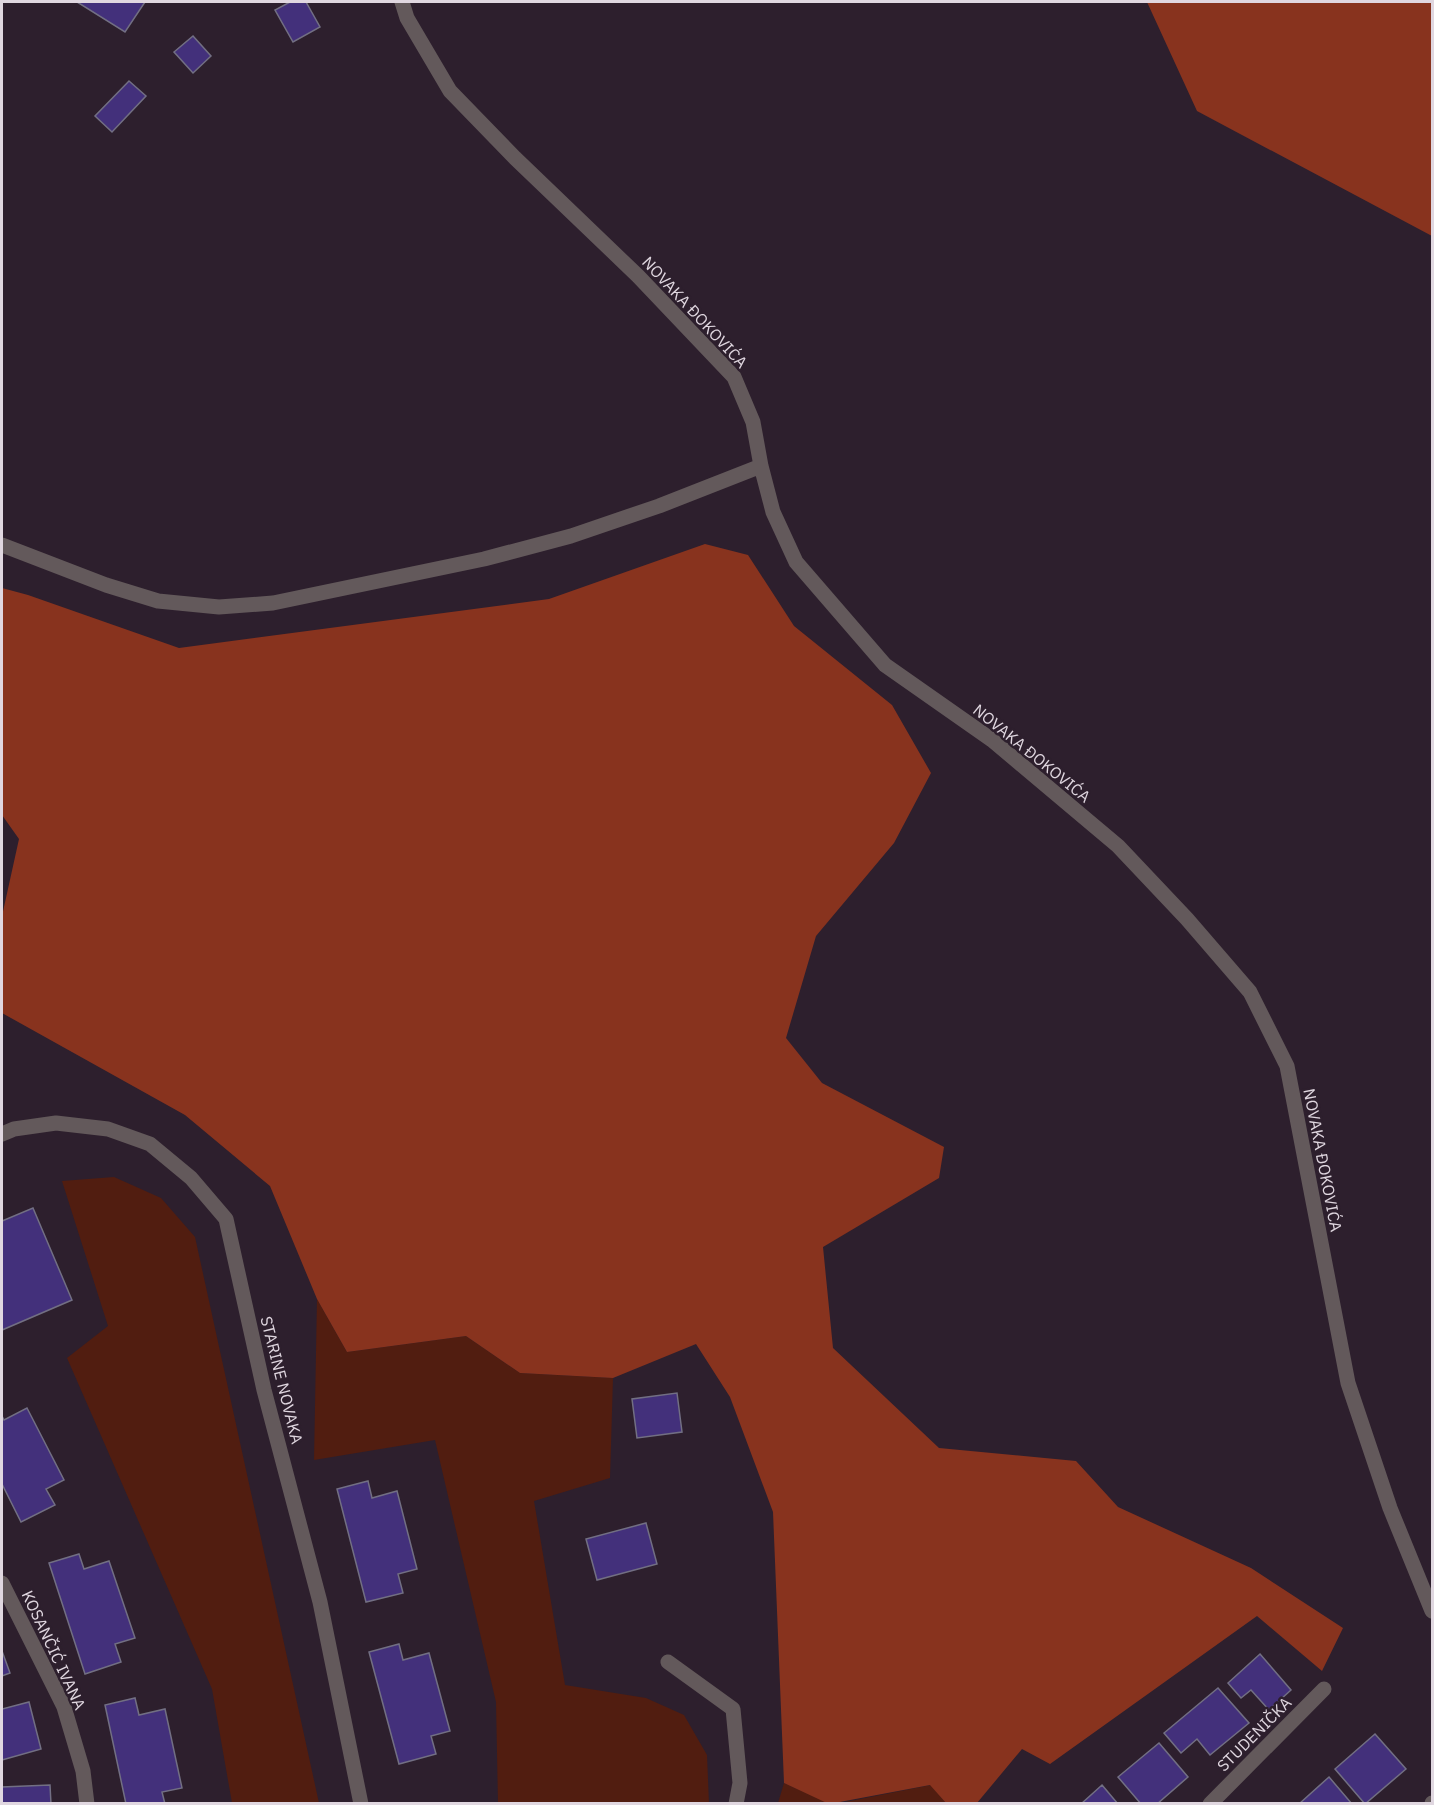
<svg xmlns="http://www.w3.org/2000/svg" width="1434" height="1805" font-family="'IBM Plex Sans',sans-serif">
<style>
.green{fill:#511d10}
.forest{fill:#88331e}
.building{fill:#43307b;stroke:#726f83;stroke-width:1.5}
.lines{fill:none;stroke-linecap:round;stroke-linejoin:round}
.minor{stroke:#63595b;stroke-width:15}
.labels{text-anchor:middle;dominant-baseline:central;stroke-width:5;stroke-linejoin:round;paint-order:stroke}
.street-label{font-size:16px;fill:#e0d7e0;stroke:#2d1f2d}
</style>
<rect width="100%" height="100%" fill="#2d1f2d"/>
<path class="green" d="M 114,1177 L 161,1198 L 195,1237 L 319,1803 L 232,1803 L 212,1689 L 67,1358 L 108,1326 L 62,1181 Z
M 317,1299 L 347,1352 L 466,1336 L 520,1373 L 613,1378 L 610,1478 L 534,1501 L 565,1685 L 646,1698 L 684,1715 L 707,1755 L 709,1803 L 498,1803 L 496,1702 L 435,1440 L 314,1460 Z
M 784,1783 L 829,1803 L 778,1803 Z
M 931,1785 L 946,1803 L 835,1804 Z"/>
<path class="forest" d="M 1147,2 L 1432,2 L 1432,236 L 1197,111 Z
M 705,544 L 748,555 L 794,626 L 892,705 L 931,773 L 894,843 L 816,936 L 786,1038 L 822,1083 L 944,1147 L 939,1178 L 823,1247 L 833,1348 L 939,1448 L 1076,1461 L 1118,1507 L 1251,1568 L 1343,1628 L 1322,1671 L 1257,1616 L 1050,1764 L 1022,1749 L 977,1803 L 946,1803 L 930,1785 L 829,1804 L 784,1783 L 773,1512 L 730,1397 L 696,1344 L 613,1378 L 520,1373 L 466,1336 L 347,1352 L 317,1299 L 270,1186 L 185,1115 L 2,1013 L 2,916 L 19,839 L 2,815 L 2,588 L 28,595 L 179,648 L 549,599 Z"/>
<path class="building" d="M 77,2 L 145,2 L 125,32 Z
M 290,2 L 306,2 L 320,27 L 293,42 L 275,10 Z
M 193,36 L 211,56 L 193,73 L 174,52 Z
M 129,81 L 146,96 L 112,132 L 95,116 Z
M 33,1208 L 72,1300 L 2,1330 L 2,1221 Z
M 677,1393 L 682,1432 L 637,1438 L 632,1399 Z
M 27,1408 L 64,1480 L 46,1489 L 55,1505 L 21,1522 L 2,1484 L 2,1416 L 4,1420 Z
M 368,1481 L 372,1498 L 397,1491 L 417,1569 L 398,1574 L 403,1593 L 366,1602 L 337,1489 Z
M 646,1523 L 657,1564 L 597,1580 L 586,1539 Z
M 79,1554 L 84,1569 L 109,1561 L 135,1638 L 115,1644 L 121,1662 L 85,1674 L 49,1563 Z
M 399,1644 L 403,1660 L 429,1653 L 450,1731 L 431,1736 L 436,1754 L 399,1764 L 369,1652 Z
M 2,1651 L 10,1673 L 2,1676 Z
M 1260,1654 L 1291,1690 L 1269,1710 L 1251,1690 L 1241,1698 L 1228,1683 Z
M 1218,1688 L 1249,1723 L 1210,1755 L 1197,1739 L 1181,1753 L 1164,1733 Z
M 135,1698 L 139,1715 L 165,1709 L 182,1788 L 162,1792 L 165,1804 L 126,1804 L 105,1705 Z
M 29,1702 L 41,1749 L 2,1760 L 2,1709 Z
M 1375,1734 L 1406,1769 L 1365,1804 L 1335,1769 Z
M 1159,1743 L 1188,1777 L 1157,1804 L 1141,1804 L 1118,1777 Z
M 1329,1777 L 1352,1804 L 1299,1804 Z
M 50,1785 L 51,1804 L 2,1804 L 2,1787 Z
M 1102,1785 L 1118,1804 L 1081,1804 Z"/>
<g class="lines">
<path class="minor" d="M 402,2 L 407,18 L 450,91 L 515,158 L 638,276 L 734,377 L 753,422 L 761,466 L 773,512 L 796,562 L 885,665 L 992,740 L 1118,846 L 1187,919 L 1250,992 L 1287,1066 L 1348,1383 L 1390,1508 L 1432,1611
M 2,545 L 106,585 L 158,601 L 219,607 L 273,603 L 484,559 L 571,536 L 659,506 L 761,466
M 2,1134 L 14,1129 L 56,1123 L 108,1129 L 150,1144 L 191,1178 L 226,1219 L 264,1390 L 320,1602 L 361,1804
M 2,1583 L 64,1707 L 83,1771 L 87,1804
M 668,1662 L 733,1709 L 740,1783 L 736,1804
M 1210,1804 L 1324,1689
M 1432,1804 L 1432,1803"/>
</g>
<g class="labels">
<g class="street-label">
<text transform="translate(695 312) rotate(47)">NOVAKA ÐOKOVIĆA</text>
<text transform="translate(1032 753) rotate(39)">NOVAKA ÐOKOVIĆA</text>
<text transform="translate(1323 1160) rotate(79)">NOVAKA ÐOKOVIĆA</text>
<text transform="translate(282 1380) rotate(76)">STARINE NOVAKA</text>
<text transform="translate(54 1650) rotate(65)">KOSANČIĆ IVANA</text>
<text transform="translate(1254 1734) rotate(-45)">STUDENIČKA</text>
</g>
</g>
<rect width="1434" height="1805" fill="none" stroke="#e0d7e0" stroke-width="6"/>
</svg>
